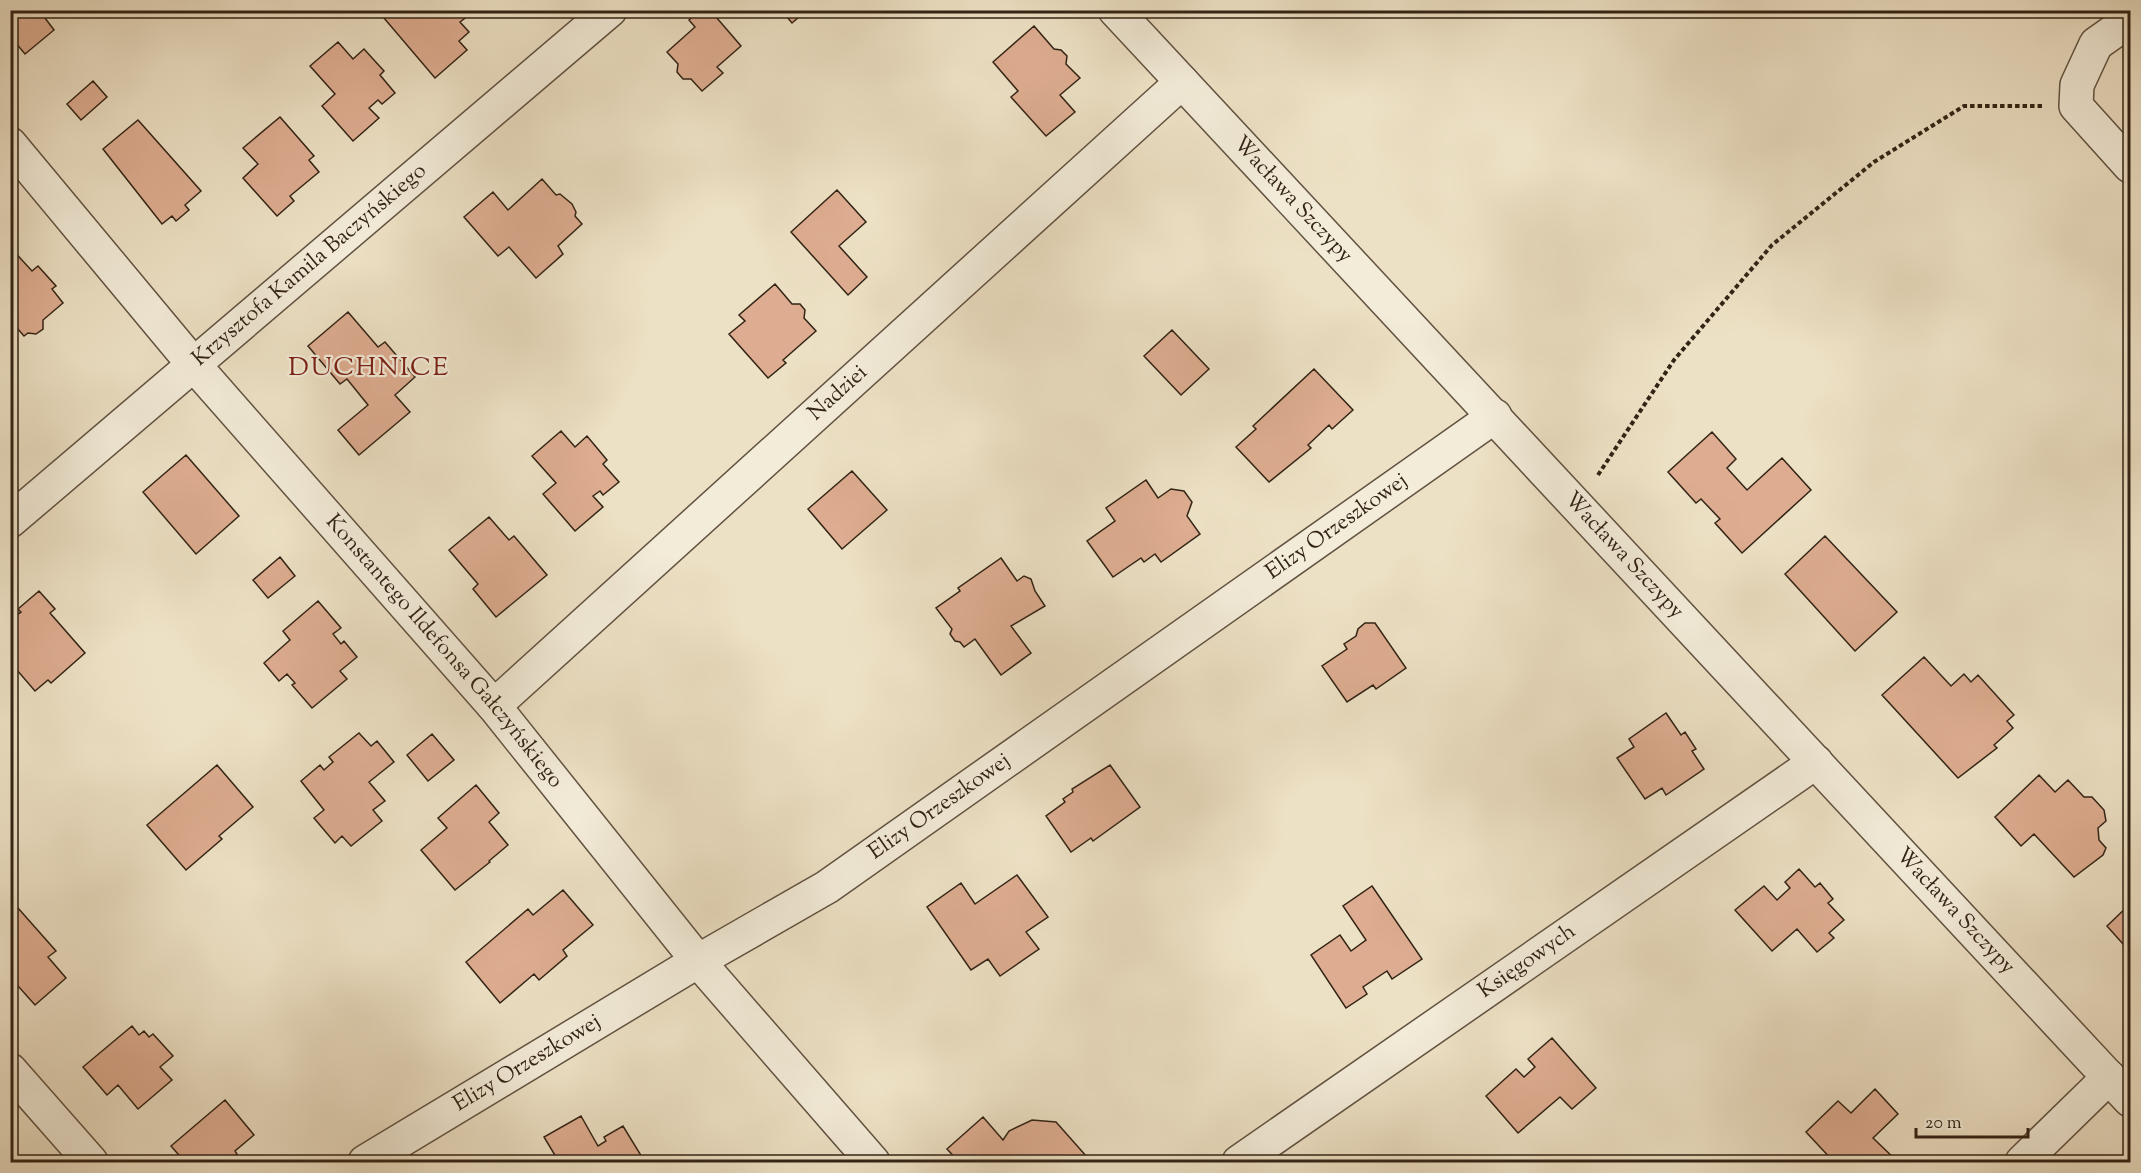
<svg xmlns="http://www.w3.org/2000/svg" width="2141" height="1173" font-family="'Sorts Mill Goudy',serif">
<style>
.building{fill:#dead91;stroke:#322315;stroke-width:1.5}
.lines{fill:none;stroke-linecap:round;stroke-linejoin:round}
.minor-casing{stroke:#615241;stroke-width:36}
.path{stroke:#322315;stroke-width:4;stroke-dasharray:4.5 3;stroke-linecap:butt}
.minor{stroke:#f3ecd9;stroke-width:33}
.labels{text-anchor:middle;dominant-baseline:central;stroke-width:4.5;stroke-linejoin:round;paint-order:stroke}
.street-label{font-size:22px;fill:#322315;stroke:#f3ecd9}
.quarter-label{font-size:26px;letter-spacing:1.5px;fill:#7a1f14;stroke:#f3ecd9}
</style>
<rect width="100%" height="100%" fill="#ede1c5"/>
<filter id="stains"><feTurbulence type="fractalNoise" baseFrequency=".00333" numOctaves="4"/><feColorMatrix values="0 0 0 0 .2 0 0 0 0 .09 0 0 0 0 .02 0 0 0 .5 -.17"/></filter>
<radialGradient id="worn" r=".72"><stop offset=".6" stop-color="#630" stop-opacity="0"/><stop offset="1" stop-color="#630" stop-opacity=".3"/></radialGradient>
<path class="building" d="M 10,10 L 39,10 L 54,30 L 25,54 L 10,36 Z
M 465,10 L 469,15 L 460,22 L 469,32 L 459,41 L 467,50 L 435,78 L 378,11 Z
M 700,10 L 710,10 L 741,46 L 717,67 L 723,73 L 702,91 L 691,79 L 683,79 L 677,72 L 678,64 L 667,52 L 695,27 L 689,20 Z
M 781,10 L 807,10 L 792,23 Z
M 1034,26 L 1054,49 L 1061,50 L 1067,56 L 1066,64 L 1080,78 L 1060,95 L 1075,112 L 1046,136 L 1011,97 L 1018,91 L 993,62 Z
M 338,42 L 353,59 L 364,49 L 384,71 L 380,75 L 395,93 L 382,104 L 378,100 L 369,108 L 379,118 L 353,141 L 322,106 L 335,94 L 310,66 Z
M 93,81 L 107,97 L 81,120 L 67,104 Z
M 280,117 L 314,156 L 309,160 L 319,172 L 290,196 L 294,201 L 277,216 L 243,178 L 258,164 L 243,148 Z
M 138,120 L 201,191 L 185,205 L 189,210 L 176,221 L 172,216 L 162,224 L 103,149 Z
M 542,179 L 556,195 L 560,194 L 572,204 L 576,212 L 575,216 L 582,224 L 558,246 L 563,254 L 536,278 L 509,247 L 498,256 L 464,217 L 493,192 L 508,210 Z
M 837,190 L 866,222 L 839,246 L 867,277 L 848,295 L 791,232 Z
M 10,247 L 32,271 L 38,266 L 56,286 L 52,289 L 63,303 L 43,320 L 43,329 L 36,334 L 28,333 L 24,336 L 10,320 Z
M 775,284 L 792,304 L 800,304 L 805,310 L 804,318 L 816,331 L 783,360 L 786,363 L 768,378 L 729,334 L 745,321 L 739,315 Z
M 348,312 L 378,347 L 385,342 L 415,377 L 395,395 L 410,412 L 359,455 L 338,430 L 368,405 L 347,379 L 340,384 L 308,346 Z
M 1172,330 L 1209,369 L 1181,395 L 1144,356 Z
M 1314,369 L 1353,410 L 1332,429 L 1329,425 L 1308,445 L 1311,448 L 1269,482 L 1236,447 L 1256,429 L 1253,426 Z
M 561,431 L 575,447 L 587,436 L 607,460 L 603,464 L 619,482 L 603,495 L 600,491 L 593,496 L 603,507 L 575,531 L 543,494 L 556,483 L 532,456 Z
M 1712,432 L 1736,459 L 1727,468 L 1747,490 L 1782,458 L 1811,490 L 1742,553 L 1715,523 L 1720,519 L 1701,499 L 1696,503 L 1668,472 Z
M 186,455 L 239,516 L 196,554 L 143,492 Z
M 852,471 L 887,510 L 842,549 L 808,509 Z
M 1146,480 L 1158,498 L 1171,489 L 1184,491 L 1192,502 L 1187,516 L 1200,534 L 1161,562 L 1155,554 L 1144,562 L 1141,558 L 1113,577 L 1087,541 L 1115,521 L 1106,508 Z
M 489,517 L 509,540 L 514,536 L 547,575 L 496,617 L 473,589 L 478,584 L 449,550 Z
M 1825,536 L 1897,612 L 1855,651 L 1785,574 Z
M 280,557 L 295,576 L 268,598 L 253,580 Z
M 1001,558 L 1017,581 L 1024,576 L 1031,579 L 1035,591 L 1045,606 L 1011,626 L 1031,653 L 1001,675 L 975,639 L 964,647 L 960,642 L 955,641 L 950,634 L 952,629 L 936,608 L 960,591 L 958,588 Z
M 39,591 L 55,609 L 50,613 L 85,653 L 51,683 L 48,680 L 35,691 L 10,662 L 10,619 L 21,612 L 18,609 Z
M 318,601 L 341,628 L 333,634 L 341,644 L 344,641 L 357,657 L 340,671 L 347,679 L 312,708 L 292,685 L 295,683 L 287,674 L 279,681 L 264,663 L 290,640 L 283,631 Z
M 1365,623 L 1375,623 L 1406,668 L 1376,689 L 1373,685 L 1347,702 L 1322,666 L 1347,649 L 1344,644 L 1356,636 L 1358,629 Z
M 1924,657 L 1951,686 L 1964,674 L 1971,682 L 1978,675 L 2014,715 L 2007,721 L 2013,728 L 1994,745 L 1997,748 L 1958,778 L 1882,695 Z
M 1666,713 L 1681,735 L 1685,732 L 1696,749 L 1692,751 L 1704,769 L 1666,795 L 1662,788 L 1645,799 L 1617,758 L 1634,747 L 1629,739 Z
M 359,733 L 371,746 L 377,741 L 394,762 L 369,782 L 385,801 L 373,810 L 382,821 L 351,846 L 342,836 L 335,843 L 314,818 L 324,810 L 301,781 L 320,765 L 324,770 L 333,762 L 329,757 Z
M 432,734 L 454,760 L 428,781 L 407,755 Z
M 217,765 L 253,807 L 219,836 L 222,839 L 186,870 L 147,825 Z
M 1110,765 L 1140,807 L 1093,841 L 1091,838 L 1071,852 L 1046,816 L 1065,802 L 1063,799 L 1073,792 L 1072,789 Z
M 2039,775 L 2055,792 L 2068,780 L 2084,797 L 2092,797 L 2104,810 L 2106,821 L 2098,828 L 2099,840 L 2106,848 L 2103,855 L 2074,877 L 2034,834 L 2021,846 L 1995,817 Z
M 476,785 L 499,813 L 489,822 L 508,845 L 489,861 L 490,862 L 455,890 L 421,850 L 447,828 L 438,818 Z
M 1799,869 L 1815,887 L 1820,883 L 1833,899 L 1828,903 L 1844,920 L 1829,933 L 1834,938 L 1817,952 L 1797,929 L 1772,951 L 1735,910 L 1764,886 L 1777,900 L 1790,888 L 1785,882 Z
M 1017,875 L 1048,917 L 1026,932 L 1039,949 L 1000,976 L 988,959 L 971,970 L 927,907 L 961,883 L 975,904 Z
M 1372,886 L 1422,959 L 1392,979 L 1387,971 L 1363,987 L 1367,994 L 1346,1008 L 1311,955 L 1340,935 L 1351,951 L 1366,940 L 1343,906 Z
M 563,890 L 593,925 L 563,950 L 567,956 L 539,980 L 534,974 L 500,1003 L 466,962 L 528,909 L 533,915 Z
M 10,899 L 56,951 L 48,957 L 66,978 L 35,1005 L 10,977 Z
M 2130,904 L 2130,939 L 2123,944 L 2107,926 Z
M 132,1026 L 139,1035 L 144,1031 L 149,1037 L 153,1034 L 173,1056 L 160,1067 L 172,1080 L 138,1109 L 118,1085 L 107,1095 L 83,1067 Z
M 1552,1038 L 1596,1088 L 1572,1109 L 1560,1097 L 1518,1133 L 1486,1096 L 1516,1069 L 1524,1077 L 1535,1067 L 1528,1059 Z
M 1875,1089 L 1898,1114 L 1873,1138 L 1898,1162 L 1834,1162 L 1806,1132 L 1838,1101 L 1851,1113 Z
M 225,1100 L 254,1135 L 235,1151 L 237,1154 L 227,1162 L 191,1162 L 188,1160 L 185,1162 L 171,1146 Z
M 581,1116 L 598,1146 L 606,1141 L 604,1137 L 623,1126 L 645,1162 L 559,1162 L 544,1137 Z
M 983,1117 L 1003,1140 L 1009,1131 L 1032,1120 L 1056,1122 L 1087,1157 L 1086,1162 L 959,1162 L 947,1149 Z"/>
<g class="lines">
<defs>
<g id="minor">
<path id="s1" d="M 1115,10 L 2130,1100"/>
<path d="M 2130,20 L 2096,44 L 2077,85 L 2076,106 L 2130,166"/>
<path id="s2" d="M 10,144 L 194,365 L 494,706 L 698,961 L 873,1162"/>
<path id="s3" d="M 10,521 L 610,10"/>
<path id="s4" d="M 494,706 L 1182,82"/>
<path d="M 10,1070 L 91,1162"/>
<path id="s5" d="M 365,1162 L 698,961 L 827,887 L 1495,416"/>
<path id="s6" d="M 1239,1162 L 1816,762"/>
<path d="M 2022,1162 L 2109,1077"/>
</g>
</defs>
<use href="#minor" class="minor-casing"/>
<path class="path" d="M 1598,475 L 1674,360 L 1772,245 L 1874,162 L 1964,106 L 2042,106"/>
<use href="#minor" class="minor"/>
</g>
<g class="labels">
<g class="street-label">
<text stroke="none"><textPath href="#s1" startOffset="260">Wacława Szczypy</textPath></text>
<text stroke="none"><textPath href="#s3" startOffset="394">Krzysztofa Kamila Baczyńskiego</textPath></text>
<text stroke="none"><textPath href="#s4" startOffset="465">Nadziei</textPath></text>
<text stroke="none"><textPath href="#s5" startOffset="1162">Elizy Orzeszkowej</textPath></text>
<text stroke="none"><textPath href="#s1" startOffset="746">Wacława Szczypy</textPath></text>
<text stroke="none"><textPath href="#s2" startOffset="668">Konstantego Ildefonsa Gałczyńskiego</textPath></text>
<text stroke="none"><textPath href="#s5" startOffset="676">Elizy Orzeszkowej</textPath></text>
<text stroke="none"><textPath href="#s1" startOffset="1232">Wacława Szczypy</textPath></text>
<text stroke="none"><textPath href="#s6" startOffset="351">Księgowych</textPath></text>
<text stroke="none"><textPath href="#s5" startOffset="190">Elizy Orzeszkowej</textPath></text>
</g>
<g class="quarter-label">
<text x="369" y="368">DUCHNICE</text>
</g>
</g>
<rect width="2141" height="1173" fill="none" stroke="#ede1c5" stroke-width="36"/>
<rect x="12" y="12" width="2117" height="1149" fill="none" stroke="#322315" stroke-width="3"/>
<rect x="18" y="18" width="2105" height="1137" fill="none" stroke="#322315" stroke-width="1.5"/>
<path d="M1916 1128v9h112v-9" fill="none" stroke="#322315" stroke-width="3"/>
<text x="1925" y="1128" font-size="18" fill="#322315" stroke="#f3ecd9" stroke-width="4.5" paint-order="stroke">20 m</text>
<rect width="100%" height="100%" filter="url(#stains)"/>
<rect width="100%" height="100%" fill="url(#worn)"/>
</svg>
